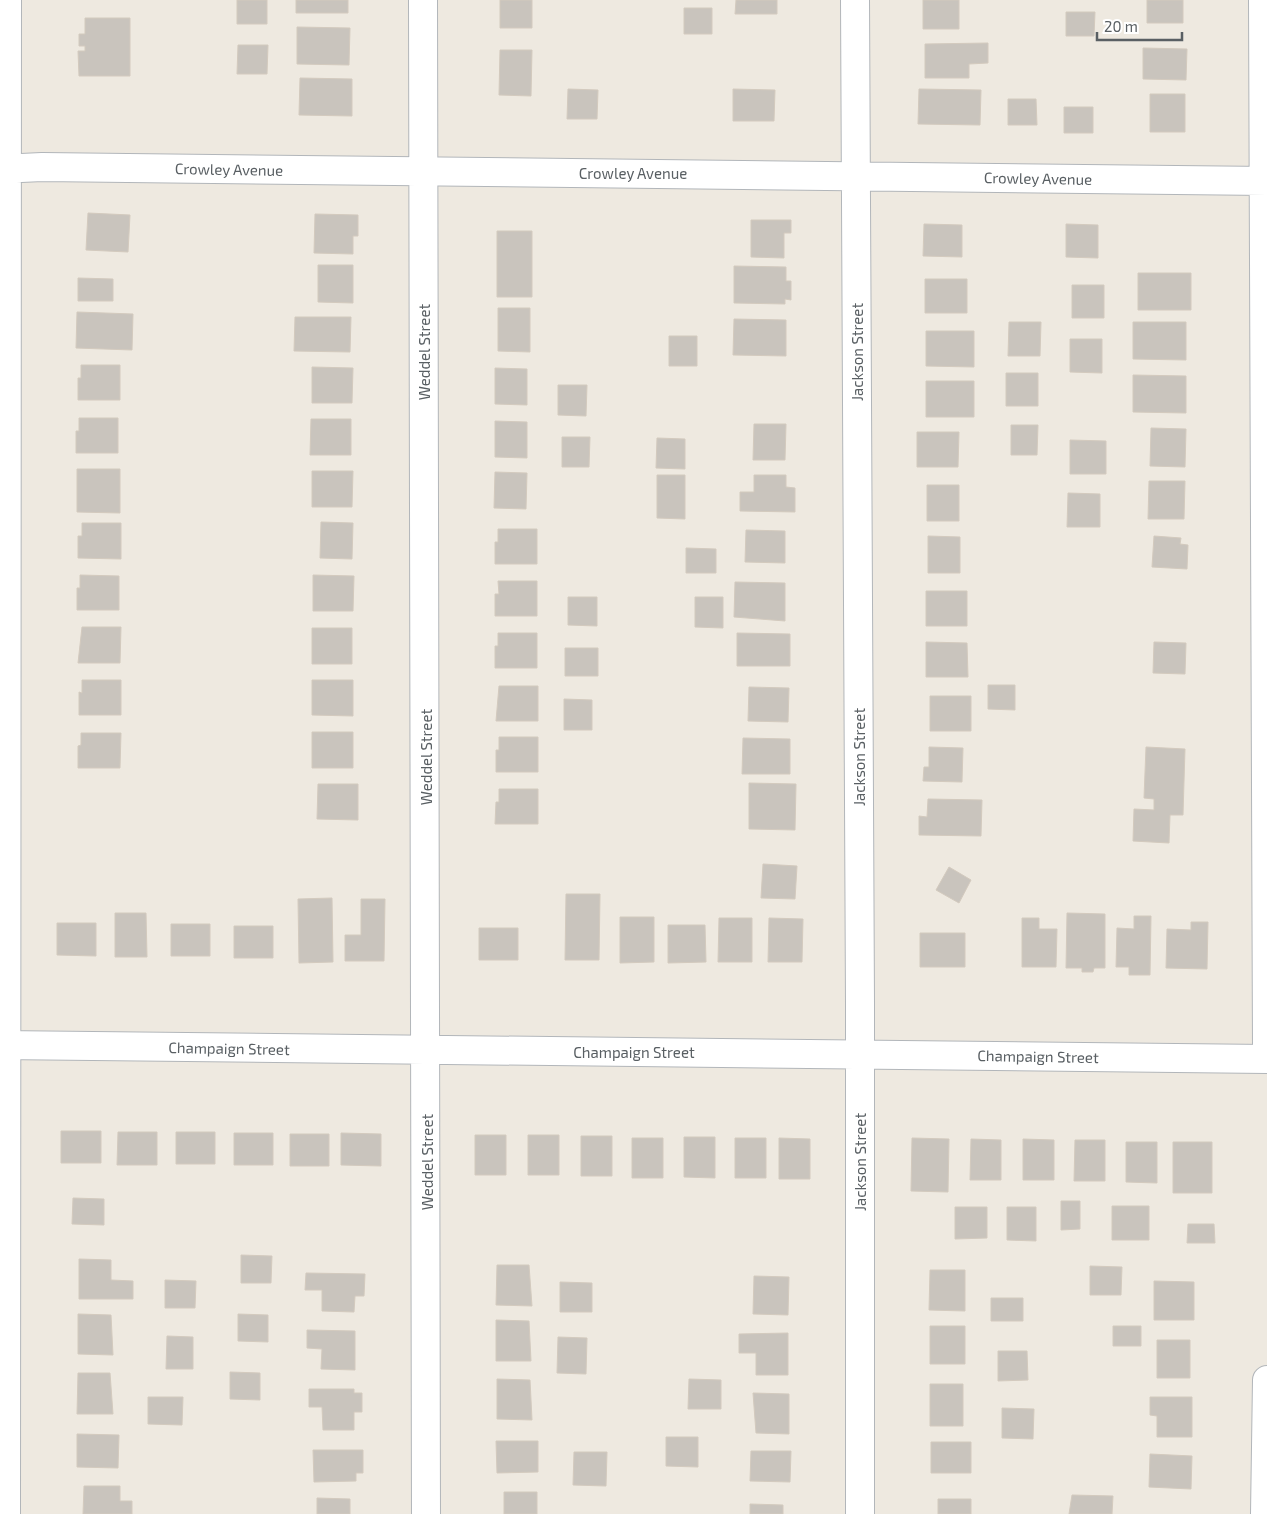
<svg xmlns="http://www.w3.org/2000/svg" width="1267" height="1514" font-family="'Exo 2',sans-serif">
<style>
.building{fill:#c9c4bd;stroke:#d3cabe}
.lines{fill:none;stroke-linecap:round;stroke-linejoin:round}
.street-casing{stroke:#b2b6ba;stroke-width:30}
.street{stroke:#fff;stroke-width:28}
.labels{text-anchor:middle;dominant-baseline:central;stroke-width:4;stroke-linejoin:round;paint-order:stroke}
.street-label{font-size:15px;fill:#595f63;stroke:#fff}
</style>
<rect width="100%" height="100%" fill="#eee9e0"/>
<path class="building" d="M 237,0 L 267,0 L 267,24 L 237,24 Z
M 296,0 L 348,0 L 348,13 L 296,13 Z
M 500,0 L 532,0 L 532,28 L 500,28 Z
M 736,0 L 777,0 L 777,14 L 735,14 Z
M 923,0 L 959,0 L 959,29 L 923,29 Z
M 1147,0 L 1183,0 L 1183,23 L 1147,23 Z
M 684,8 L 712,8 L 712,34 L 684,34 Z
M 1066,12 L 1095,12 L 1094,36 L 1066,36 Z
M 85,18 L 130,18 L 130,76 L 79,76 L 78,51 L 85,51 L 85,46 L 79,46 L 79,34 L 85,34 Z
M 297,27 L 350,28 L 349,65 L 297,64 Z
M 988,43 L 988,63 L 969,64 L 969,78 L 925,78 L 925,44 Z
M 238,45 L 268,45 L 267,74 L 237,74 Z
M 1143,48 L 1187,49 L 1186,80 L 1143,79 Z
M 500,50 L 532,50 L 531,96 L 499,95 Z
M 300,78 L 352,79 L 352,116 L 299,115 Z
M 568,89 L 598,90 L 597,119 L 567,119 Z
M 733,89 L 775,90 L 774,121 L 733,121 Z
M 919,89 L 981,90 L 980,125 L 918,124 Z
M 1150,94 L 1185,94 L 1185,132 L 1150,132 Z
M 1008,99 L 1036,99 L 1037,125 L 1008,125 Z
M 1064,107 L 1093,107 L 1093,133 L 1064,133 Z
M 88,213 L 130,215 L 128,252 L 86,250 Z
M 315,214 L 358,215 L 358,236 L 353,236 L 353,254 L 314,253 Z
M 751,220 L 791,220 L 791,233 L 784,233 L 784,258 L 751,257 Z
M 924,224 L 962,225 L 962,257 L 923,256 Z
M 1066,224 L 1098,225 L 1098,258 L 1066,257 Z
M 497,231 L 532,231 L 532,297 L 497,297 Z
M 318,265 L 353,265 L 353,303 L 318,302 Z
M 734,266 L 786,267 L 786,281 L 791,281 L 791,300 L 785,299 L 785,304 L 734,303 Z
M 1138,273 L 1191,273 L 1191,310 L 1138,310 Z
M 78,278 L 113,279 L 113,301 L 78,301 Z
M 925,279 L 967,279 L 967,313 L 925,313 Z
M 1072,285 L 1104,285 L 1104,318 L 1072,318 Z
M 498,308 L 530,308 L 530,352 L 498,351 Z
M 77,312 L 133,314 L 132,350 L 76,348 Z
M 295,317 L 351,317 L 350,352 L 294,351 Z
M 734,319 L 786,320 L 786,356 L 733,355 Z
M 1009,322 L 1041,322 L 1040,356 L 1008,356 Z
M 1133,322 L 1186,322 L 1186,360 L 1133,359 Z
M 926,331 L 974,331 L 974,367 L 926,366 Z
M 669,336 L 697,336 L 697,366 L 669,366 Z
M 1070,339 L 1102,339 L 1102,373 L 1070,372 Z
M 81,365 L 120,365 L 120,400 L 78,400 L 78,378 L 81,378 Z
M 312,367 L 353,368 L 352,403 L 312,403 Z
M 495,368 L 527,369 L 527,405 L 495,404 Z
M 1006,373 L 1038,373 L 1038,406 L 1006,406 Z
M 1133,375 L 1186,376 L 1186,413 L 1133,412 Z
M 926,381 L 974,381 L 974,417 L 926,417 Z
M 558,385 L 587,385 L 586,416 L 558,415 Z
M 79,418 L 118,418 L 118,453 L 76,453 L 76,431 L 79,431 Z
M 311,419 L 351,419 L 351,455 L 310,455 Z
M 495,421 L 527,422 L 527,458 L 495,457 Z
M 754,424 L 786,424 L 785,460 L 753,460 Z
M 1011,425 L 1038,425 L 1037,455 L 1011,455 Z
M 1151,428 L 1186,429 L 1185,467 L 1150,466 Z
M 917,432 L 959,432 L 958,467 L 917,467 Z
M 562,437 L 590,437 L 589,467 L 562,467 Z
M 657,438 L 685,439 L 685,469 L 656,468 Z
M 1070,440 L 1106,441 L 1106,474 L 1070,474 Z
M 77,469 L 120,469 L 120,513 L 77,512 Z
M 312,471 L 353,471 L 352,507 L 312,507 Z
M 495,472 L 527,473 L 526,509 L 494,508 Z
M 657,475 L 685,475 L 685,519 L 657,518 Z
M 754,475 L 786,475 L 786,487 L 795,488 L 795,512 L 740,511 L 740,492 L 754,492 Z
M 1149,481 L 1185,481 L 1184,519 L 1148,519 Z
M 927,485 L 959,485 L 959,521 L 927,521 Z
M 1068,493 L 1100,494 L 1100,527 L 1067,527 Z
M 321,522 L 353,523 L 352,559 L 320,558 Z
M 82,523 L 121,523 L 121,559 L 78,558 L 78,536 L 82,536 Z
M 498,529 L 537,529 L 537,564 L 495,564 L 495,542 L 498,542 Z
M 746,530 L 785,531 L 785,563 L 745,562 Z
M 928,536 L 960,537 L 960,573 L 928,573 Z
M 1154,536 L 1181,538 L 1180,544 L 1188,545 L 1187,569 L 1152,567 Z
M 686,548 L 716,549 L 716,573 L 686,573 Z
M 80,575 L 119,576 L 119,610 L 77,610 L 77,588 L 80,588 Z
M 313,575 L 354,576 L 353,611 L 313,611 Z
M 498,581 L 537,581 L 537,616 L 495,616 L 495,594 L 499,594 Z
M 735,582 L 785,583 L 785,621 L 734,617 Z
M 926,591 L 967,591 L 967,626 L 926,626 Z
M 568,597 L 597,597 L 597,626 L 568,625 Z
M 695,597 L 723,597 L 723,628 L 695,627 Z
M 82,627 L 121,627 L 120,663 L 78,663 Z
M 312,628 L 352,628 L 352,664 L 312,664 Z
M 498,633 L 537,633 L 537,668 L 495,668 L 495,646 L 498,646 Z
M 737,633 L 790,634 L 790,666 L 737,666 Z
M 926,642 L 967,643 L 968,677 L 926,677 Z
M 1154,642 L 1186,643 L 1185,674 L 1153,673 Z
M 565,648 L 598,648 L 598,676 L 565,676 Z
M 82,680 L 121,680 L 121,715 L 79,715 L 79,692 L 82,693 Z
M 312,680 L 353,680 L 353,716 L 312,715 Z
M 988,685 L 1015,685 L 1015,710 L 988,709 Z
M 499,686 L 538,686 L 538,721 L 496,721 Z
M 749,687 L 789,688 L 788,722 L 748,721 Z
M 930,696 L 971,696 L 971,731 L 930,731 Z
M 564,699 L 592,700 L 592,730 L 564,730 Z
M 312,732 L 353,732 L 353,768 L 312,768 Z
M 81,733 L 121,733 L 120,768 L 78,768 L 78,746 L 81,745 Z
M 499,737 L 538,737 L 538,772 L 496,772 L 496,750 L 499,750 Z
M 743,738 L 790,739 L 790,774 L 742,774 Z
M 929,747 L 963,748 L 962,782 L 923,781 L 924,767 L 929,767 Z
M 1146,747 L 1185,749 L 1183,815 L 1170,815 L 1169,843 L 1133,841 L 1134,809 L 1154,810 L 1154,799 L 1144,798 Z
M 749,783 L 796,784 L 795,830 L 749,829 Z
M 318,784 L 358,784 L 358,820 L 317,819 Z
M 499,789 L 538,789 L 538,824 L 495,824 L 496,802 L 499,802 Z
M 928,799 L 982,800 L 981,836 L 919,835 L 919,816 L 927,817 Z
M 763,864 L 797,866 L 795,899 L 761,898 Z
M 949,867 L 971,880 L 959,903 L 936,890 Z
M 566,894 L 600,894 L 599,960 L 565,960 Z
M 332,898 L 333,962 L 299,963 L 298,899 Z
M 361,899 L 385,899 L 384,961 L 345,961 L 345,935 L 361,935 Z
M 115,913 L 146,913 L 147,957 L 115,957 Z
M 1067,913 L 1105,914 L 1105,968 L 1094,968 L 1093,972 L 1082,972 L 1082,968 L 1066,968 Z
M 1134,916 L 1151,916 L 1150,975 L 1129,975 L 1129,967 L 1116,967 L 1117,928 L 1134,929 Z
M 620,917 L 654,917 L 654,962 L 620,963 Z
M 719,918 L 752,918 L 752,962 L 718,962 Z
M 769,918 L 803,919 L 802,962 L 768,962 Z
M 1022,918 L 1039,918 L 1039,929 L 1057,929 L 1056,967 L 1022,967 Z
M 1191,922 L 1208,922 L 1207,969 L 1166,968 L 1167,929 L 1191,930 Z
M 57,923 L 96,923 L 96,956 L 57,955 Z
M 171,924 L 210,924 L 210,956 L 171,956 Z
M 668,925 L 705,925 L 706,962 L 668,963 Z
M 234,926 L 273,926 L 273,958 L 234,958 Z
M 479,928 L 518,928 L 518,960 L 479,960 Z
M 920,933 L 965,933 L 965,967 L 920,967 Z
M 61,1131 L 101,1131 L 101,1163 L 61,1163 Z
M 118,1132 L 157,1132 L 157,1165 L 117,1165 Z
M 176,1132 L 215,1132 L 215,1164 L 176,1164 Z
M 234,1133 L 273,1133 L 273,1165 L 234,1165 Z
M 341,1133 L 381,1134 L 381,1166 L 341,1165 Z
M 290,1134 L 329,1134 L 329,1166 L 290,1166 Z
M 475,1135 L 506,1135 L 506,1175 L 475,1175 Z
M 528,1135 L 559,1135 L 559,1175 L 528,1175 Z
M 581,1136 L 612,1136 L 612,1176 L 581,1176 Z
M 684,1137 L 715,1137 L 715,1178 L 684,1177 Z
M 632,1138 L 663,1138 L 663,1178 L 632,1178 Z
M 735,1138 L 766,1138 L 766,1178 L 735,1178 Z
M 779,1138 L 810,1139 L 810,1179 L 779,1179 Z
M 912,1138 L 949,1139 L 948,1192 L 911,1191 Z
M 971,1139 L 1001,1140 L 1001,1180 L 970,1180 Z
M 1023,1139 L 1054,1140 L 1054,1180 L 1023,1180 Z
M 1075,1140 L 1105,1140 L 1105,1181 L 1074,1181 Z
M 1126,1142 L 1157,1142 L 1157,1183 L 1126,1182 Z
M 1173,1142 L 1212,1142 L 1212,1193 L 1173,1193 Z
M 73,1198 L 104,1199 L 104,1225 L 72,1224 Z
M 1061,1201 L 1080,1201 L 1080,1229 L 1061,1230 Z
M 1112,1206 L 1149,1206 L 1149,1240 L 1112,1240 Z
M 955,1207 L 987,1207 L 987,1238 L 955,1239 Z
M 1007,1207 L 1036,1207 L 1036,1241 L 1007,1240 Z
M 1188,1224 L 1214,1224 L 1215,1243 L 1187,1243 Z
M 241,1255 L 272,1256 L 271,1283 L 241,1283 Z
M 79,1259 L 111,1260 L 111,1280 L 133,1281 L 133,1299 L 79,1299 Z
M 497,1265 L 529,1265 L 532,1306 L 496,1305 Z
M 1090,1266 L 1122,1267 L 1121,1295 L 1090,1295 Z
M 930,1270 L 965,1270 L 965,1311 L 929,1310 Z
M 306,1273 L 365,1274 L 364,1296 L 355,1296 L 354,1312 L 322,1311 L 322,1290 L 305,1290 Z
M 754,1276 L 789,1277 L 788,1315 L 753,1314 Z
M 165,1280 L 196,1281 L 195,1308 L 165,1308 Z
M 1154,1281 L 1194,1282 L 1194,1320 L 1154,1320 Z
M 560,1282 L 592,1283 L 592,1312 L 560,1312 Z
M 991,1298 L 1023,1298 L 1023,1321 L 991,1321 Z
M 78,1314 L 111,1315 L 113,1355 L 78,1354 Z
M 238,1314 L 268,1315 L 268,1342 L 238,1341 Z
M 496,1320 L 529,1321 L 531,1361 L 496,1361 Z
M 930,1326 L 965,1326 L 965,1364 L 930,1364 Z
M 1113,1326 L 1141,1326 L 1141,1346 L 1113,1346 Z
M 307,1330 L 355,1331 L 355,1370 L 321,1369 L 322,1349 L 307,1348 Z
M 788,1333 L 788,1375 L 756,1375 L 756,1353 L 739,1353 L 739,1334 Z
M 167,1336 L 193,1337 L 193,1369 L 166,1369 Z
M 558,1337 L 587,1338 L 586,1374 L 557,1373 Z
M 1157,1340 L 1190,1340 L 1190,1378 L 1157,1378 Z
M 998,1351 L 1027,1351 L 1028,1380 L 998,1381 Z
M 230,1372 L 260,1373 L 260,1400 L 230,1399 Z
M 78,1373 L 110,1373 L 113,1414 L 77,1414 Z
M 497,1379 L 530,1380 L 532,1420 L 497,1419 Z
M 689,1379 L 721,1380 L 721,1409 L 688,1409 Z
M 930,1384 L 963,1384 L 963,1426 L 930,1426 Z
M 309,1389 L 354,1389 L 354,1393 L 362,1393 L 362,1412 L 354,1412 L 354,1430 L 323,1430 L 322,1407 L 309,1407 Z
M 753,1393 L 789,1394 L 789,1434 L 756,1433 Z
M 148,1397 L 183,1397 L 182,1425 L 148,1424 Z
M 1150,1397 L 1192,1397 L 1192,1437 L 1157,1437 L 1157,1416 L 1150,1415 Z
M 1002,1408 L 1034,1409 L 1033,1439 L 1002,1438 Z
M 77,1434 L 119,1435 L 118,1468 L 77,1467 Z
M 666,1437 L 698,1437 L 698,1467 L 666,1466 Z
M 496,1441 L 538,1441 L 538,1472 L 497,1473 Z
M 931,1442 L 971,1442 L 971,1473 L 931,1473 Z
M 313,1450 L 363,1450 L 363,1473 L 356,1473 L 356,1481 L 314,1482 Z
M 751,1451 L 791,1451 L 790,1482 L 750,1481 Z
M 574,1452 L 607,1452 L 606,1486 L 573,1485 Z
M 1150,1454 L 1192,1456 L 1191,1489 L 1149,1487 Z
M 84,1486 L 120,1486 L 120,1501 L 132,1501 L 132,1514 L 83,1514 Z
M 504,1492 L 537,1492 L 537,1514 L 504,1514 Z
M 1072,1495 L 1113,1496 L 1112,1514 L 1069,1514 Z
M 317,1498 L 350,1499 L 350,1514 L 317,1514 Z
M 938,1499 L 971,1499 L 971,1514 L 938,1514 Z
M 750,1504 L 783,1505 L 783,1514 L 750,1514 Z"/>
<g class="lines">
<defs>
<path id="street" d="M 423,0 L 426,1514
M 855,0 L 860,1002 L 860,1514
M 1263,0 L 1267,1046
M 0,169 L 42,167 L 1267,181
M 0,1045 L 1267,1059
M 6,1514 L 7,0
M 1265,1514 L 1267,1380"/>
</defs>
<use href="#street" class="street-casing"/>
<use href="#street" class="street"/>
</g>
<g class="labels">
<g class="street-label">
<text transform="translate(229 169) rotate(1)">Crowley Avenue</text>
<text x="633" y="173">Crowley Avenue</text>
<text transform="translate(1038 178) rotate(1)">Crowley Avenue</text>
<text transform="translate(424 352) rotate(-90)">Weddel Street</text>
<text transform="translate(857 352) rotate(-90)">Jackson Street</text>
<text transform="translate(426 757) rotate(-90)">Weddel Street</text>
<text transform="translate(859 757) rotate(-90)">Jackson Street</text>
<text transform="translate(229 1048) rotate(1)">Champaign Street</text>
<text x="634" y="1052">Champaign Street</text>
<text transform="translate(1038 1056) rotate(1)">Champaign Street</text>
<text transform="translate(427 1162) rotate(-90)">Weddel Street</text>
<text transform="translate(860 1162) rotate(-90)">Jackson Street</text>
</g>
</g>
<path d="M1097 32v8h85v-8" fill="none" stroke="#595f63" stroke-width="2.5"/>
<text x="1104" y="32" font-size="15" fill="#595f63" stroke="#ffffff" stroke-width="4" paint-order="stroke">20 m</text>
</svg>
